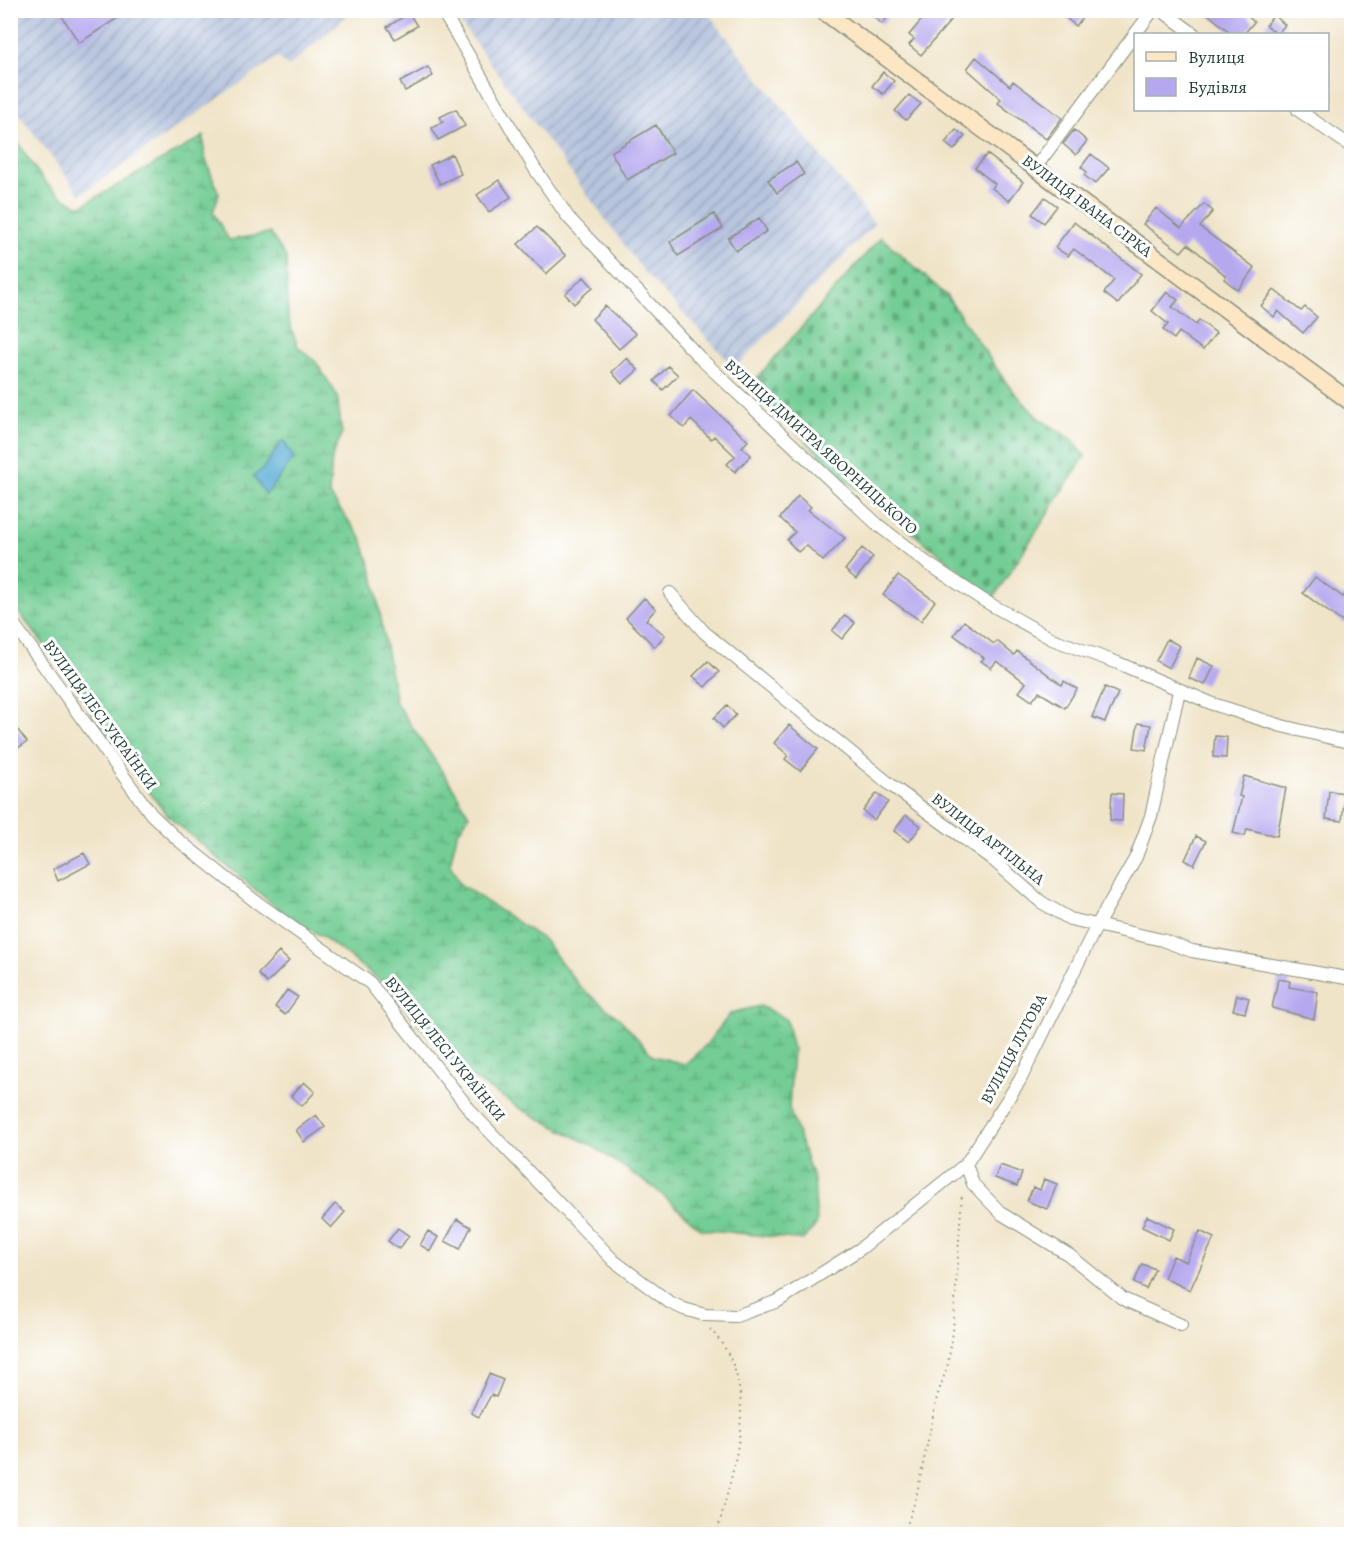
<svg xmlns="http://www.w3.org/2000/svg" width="1362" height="1545" font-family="Alegreya,serif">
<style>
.industrial{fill:url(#industrial-furrows)}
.wetland{fill:url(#wetland-marsh);stroke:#498564;stroke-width:1.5}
.cemetery{fill:url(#cemetery-stones);stroke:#498564;stroke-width:1.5}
.water{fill:#5cadd7;stroke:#3e7586;stroke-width:1.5}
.building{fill:#b6a8ef}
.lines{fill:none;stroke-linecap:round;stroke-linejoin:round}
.street-casing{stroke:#88907e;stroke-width:14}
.secondary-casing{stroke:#88907e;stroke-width:19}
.path{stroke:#88907e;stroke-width:2;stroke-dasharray:1.5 4.5;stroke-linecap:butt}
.street{stroke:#fff;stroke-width:12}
.secondary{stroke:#fce6c4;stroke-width:16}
.labels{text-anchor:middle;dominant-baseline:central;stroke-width:6;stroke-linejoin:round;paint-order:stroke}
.street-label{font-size:16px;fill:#1f3d34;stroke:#fff}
</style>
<defs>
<pattern id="industrial-furrows" width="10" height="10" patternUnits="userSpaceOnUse" patternTransform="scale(1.5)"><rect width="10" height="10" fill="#b7c5de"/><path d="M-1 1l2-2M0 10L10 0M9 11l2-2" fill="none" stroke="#94a1b5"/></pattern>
<pattern id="wetland-marsh" width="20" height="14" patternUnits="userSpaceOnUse" patternTransform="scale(1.5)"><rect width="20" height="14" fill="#73cd94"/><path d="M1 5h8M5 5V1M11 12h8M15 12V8" fill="none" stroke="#5ea87a"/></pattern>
<pattern id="cemetery-stones" width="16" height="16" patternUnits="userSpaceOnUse" patternTransform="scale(1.5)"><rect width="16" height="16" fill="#73cd94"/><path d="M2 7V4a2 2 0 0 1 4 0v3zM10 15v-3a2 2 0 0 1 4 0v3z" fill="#5ea87a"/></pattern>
</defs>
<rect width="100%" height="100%" fill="#fff"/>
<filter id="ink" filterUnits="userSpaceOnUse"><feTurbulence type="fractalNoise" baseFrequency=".0167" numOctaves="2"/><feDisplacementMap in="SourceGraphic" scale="12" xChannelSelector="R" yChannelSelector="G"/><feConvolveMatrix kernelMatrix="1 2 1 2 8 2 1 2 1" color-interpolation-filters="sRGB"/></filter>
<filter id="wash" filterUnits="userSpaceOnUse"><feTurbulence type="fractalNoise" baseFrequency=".008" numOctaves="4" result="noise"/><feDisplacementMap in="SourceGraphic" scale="24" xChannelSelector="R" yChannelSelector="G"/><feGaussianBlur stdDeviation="1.35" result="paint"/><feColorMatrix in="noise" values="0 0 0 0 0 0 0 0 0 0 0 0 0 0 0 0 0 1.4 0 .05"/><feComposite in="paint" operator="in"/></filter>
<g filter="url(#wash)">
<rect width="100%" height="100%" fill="#f0e4c8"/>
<path class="industrial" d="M 11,11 L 352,11 L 288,67 L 278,57 L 80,195 L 11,103 Z
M 452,11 L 706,11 L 875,224 L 735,368 L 644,272 Z"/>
<path class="wetland" d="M 11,131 C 31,162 44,193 81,206 L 204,136 L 204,155 L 219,194 L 213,212 L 229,240 L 270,233 L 286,257 L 288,319 L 298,347 L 316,362 L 337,395 L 342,434 L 332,457 L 329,494 L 362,539 L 373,574 L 396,703 L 454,789 L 469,815 L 457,834 L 450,864 L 460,884 L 544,940 L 580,987 L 621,1020 L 653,1056 L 685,1064 L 706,1045 L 731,1013 L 760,1006 L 786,1019 L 793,1049 L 789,1108 L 814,1181 L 817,1224 L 803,1240 L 701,1229 L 657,1190 L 591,1145 L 523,1110 L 455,1067 L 384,984 L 322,936 L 290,919 L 169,817 L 112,745 L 62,667 L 11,603 Z"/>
<path class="cemetery" d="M 881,237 L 946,295 L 1008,385 L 1038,418 L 1072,439 L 1085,456 L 994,597 L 849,483 L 750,386 Z"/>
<path class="water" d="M 283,440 L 294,458 L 266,495 L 253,476 L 262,470 Z"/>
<g id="blocks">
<path class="building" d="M 58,10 L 130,10 L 79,43 Z
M 867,10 L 894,10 L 882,24 Z
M 930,10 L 943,10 L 952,19 L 921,55 L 909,45 L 914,39 L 909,35 Z
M 1056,10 L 1088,10 L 1076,26 Z
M 1203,10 L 1241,10 L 1254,22 L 1244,34 L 1232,34 Z
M 409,13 L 417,26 L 395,39 L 387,27 Z
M 1274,15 L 1285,25 L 1277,34 L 1266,25 Z
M 976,57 L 1010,86 L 1013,81 L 1062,118 L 1046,139 L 998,103 L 1001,99 L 967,69 Z
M 428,67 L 433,76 L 405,91 L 400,82 Z
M 883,72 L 894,81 L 883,94 L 872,86 Z
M 909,95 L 921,104 L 906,120 L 895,111 Z
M 456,109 L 465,126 L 438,140 L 432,128 L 443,122 L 440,117 Z
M 656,125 L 673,153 L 627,180 L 611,152 Z
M 956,130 L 965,136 L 954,150 L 945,143 Z
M 1074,130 L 1087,141 L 1076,155 L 1063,144 Z
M 452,154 L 461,174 L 440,184 L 430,165 Z
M 987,154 L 1023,182 L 1009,201 L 992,188 L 995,184 L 975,168 Z
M 1091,154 L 1109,168 L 1095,184 L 1084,175 L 1087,172 L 1081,167 Z
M 796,162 L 804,174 L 777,193 L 768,180 Z
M 499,180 L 511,197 L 489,212 L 477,195 Z
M 1045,197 L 1057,206 L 1044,223 L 1032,214 Z
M 1204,204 L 1213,211 L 1200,227 L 1255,268 L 1238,290 L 1224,279 L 1226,276 L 1188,244 L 1181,252 L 1143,224 L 1156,208 L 1181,228 Z
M 714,214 L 723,228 L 678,256 L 670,242 Z
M 759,218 L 767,231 L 736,251 L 728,238 Z
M 1074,222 L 1141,274 L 1118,304 L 1104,293 L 1114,280 L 1074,249 L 1068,256 L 1055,247 Z
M 537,227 L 566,256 L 546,274 L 518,244 Z
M 584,277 L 593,287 L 574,304 L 565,294 Z
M 1274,290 L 1301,311 L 1305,307 L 1317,317 L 1303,333 L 1278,311 L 1274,317 L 1261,306 Z
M 1167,292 L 1178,300 L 1172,307 L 1196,325 L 1199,320 L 1216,333 L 1203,350 L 1179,332 L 1174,339 L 1163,330 L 1168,324 L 1152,311 Z
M 605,306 L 636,334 L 619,349 L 592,319 Z
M 627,358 L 638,370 L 622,384 L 612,372 Z
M 668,366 L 678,375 L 663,390 L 654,381 Z
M 693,390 L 748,441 L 742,447 L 751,455 L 735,472 L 727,464 L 735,456 L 714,436 L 711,439 L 691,420 L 684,428 L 671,416 Z
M 798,496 L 811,507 L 808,510 L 845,538 L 823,561 L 806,545 L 798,552 L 787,540 L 795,532 L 780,518 Z
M 862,548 L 873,557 L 856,579 L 845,570 Z
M 898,575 L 935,601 L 921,621 L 883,595 Z
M 1315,577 L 1343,597 L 1352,586 L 1352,615 L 1345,624 L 1303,593 Z
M 644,598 L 656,609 L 646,620 L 665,635 L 655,647 L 626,618 Z
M 845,615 L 855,623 L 842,639 L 832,631 Z
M 964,621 L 994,644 L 997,641 L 1014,655 L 1017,651 L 1062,685 L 1064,681 L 1077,689 L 1065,708 L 1039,692 L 1032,701 L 1019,692 L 1026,683 L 997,661 L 991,668 L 981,661 L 984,658 L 954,635 Z
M 1167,639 L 1180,646 L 1169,668 L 1156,661 Z
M 1197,658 L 1214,666 L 1205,685 L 1189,678 Z
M 708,661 L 719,672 L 705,687 L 693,676 Z
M 1105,687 L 1118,693 L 1105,722 L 1092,717 Z
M 727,705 L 736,715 L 723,728 L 714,718 Z
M 10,720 L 27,742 L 18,748 L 10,738 Z
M 1138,723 L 1151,725 L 1146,750 L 1134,748 Z
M 789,725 L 818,749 L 800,771 L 785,759 L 788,755 L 774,743 Z
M 1215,736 L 1227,737 L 1226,758 L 1213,757 Z
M 1244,776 L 1286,788 L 1277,836 L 1247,829 L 1245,836 L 1233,833 L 1242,797 L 1239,796 Z
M 1329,791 L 1345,793 L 1342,821 L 1326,819 Z
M 877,793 L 888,802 L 874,820 L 863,811 Z
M 1112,793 L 1123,794 L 1122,821 L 1110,820 Z
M 906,815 L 921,826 L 909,842 L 894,831 Z
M 1196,836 L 1206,841 L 1194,865 L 1185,860 Z
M 84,853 L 90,864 L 58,881 L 53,869 Z
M 279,952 L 289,961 L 267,983 L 258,974 Z
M 1278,979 L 1290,981 L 1289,987 L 1318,992 L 1314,1019 L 1272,1008 Z
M 287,990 L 298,997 L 285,1015 L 275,1007 Z
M 1237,995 L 1249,998 L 1245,1013 L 1233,1010 Z
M 304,1082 L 315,1092 L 302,1106 L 291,1096 Z
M 316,1115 L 325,1127 L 304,1142 L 296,1130 Z
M 1000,1165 L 1022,1173 L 1017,1186 L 995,1178 Z
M 1044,1179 L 1057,1184 L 1047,1209 L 1027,1201 L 1033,1187 L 1040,1190 Z
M 335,1204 L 345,1212 L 331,1228 L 322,1219 Z
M 1147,1216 L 1174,1229 L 1169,1240 L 1142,1227 Z
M 457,1219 L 471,1227 L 460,1249 L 445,1241 Z
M 398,1228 L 409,1236 L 399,1249 L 388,1241 Z
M 428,1231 L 438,1237 L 430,1251 L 420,1245 Z
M 1200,1231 L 1214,1238 L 1190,1290 L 1164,1278 L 1173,1256 L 1186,1262 Z
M 1142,1264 L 1155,1269 L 1146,1289 L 1134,1283 Z
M 489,1374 L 503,1380 L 496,1397 L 491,1395 L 479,1417 L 471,1413 Z"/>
</g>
</g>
<g filter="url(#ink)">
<use href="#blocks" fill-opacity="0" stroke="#88907e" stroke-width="1.5"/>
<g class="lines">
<defs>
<path id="street" d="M 442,10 L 535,169 L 568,217 L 700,358 L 878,525 L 927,563 L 983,600 L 1052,639 L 1118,663 L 1213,704 L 1282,726 L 1352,743
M 1161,10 L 1194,34
M 1298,110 L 1352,147
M 1035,168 L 1153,10
M 670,593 L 704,632 L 892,786 L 992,859 L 1041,902 L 1070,919 L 1162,940 L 1192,951 L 1352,979
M 10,619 L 151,814 L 177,839 L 255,901 L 370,983 L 474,1115 L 614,1261 L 669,1302 L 684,1309 L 705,1315 L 736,1316 L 778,1301 L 860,1249 L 966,1164 L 1020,1080 L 1096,927 L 1136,857 L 1151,816 L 1179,691
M 966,1164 L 973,1184 L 1002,1214 L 1069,1255 L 1123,1299 L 1181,1325"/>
<path id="secondary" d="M 822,10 L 1352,403"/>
</defs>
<use href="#street" class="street-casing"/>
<use href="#secondary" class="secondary-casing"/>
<path class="path" d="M 710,1329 C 765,1387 733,1466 717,1534
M 904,1534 L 916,1498 L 937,1397 L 948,1364 L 953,1332 L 962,1193"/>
<use href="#street" class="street"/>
<use href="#secondary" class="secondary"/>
</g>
</g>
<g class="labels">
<g class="street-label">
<text transform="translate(1087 206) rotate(37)">ВУЛИЦЯ ІВАНА СІРКА</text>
<text transform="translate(821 447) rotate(42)">ВУЛИЦЯ ДМИТРА ЯВОРНИЦЬКОГО</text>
<text transform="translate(100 715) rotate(54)">ВУЛИЦЯ ЛЕСІ УКРАЇНКИ</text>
<text transform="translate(988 839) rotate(38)">ВУЛИЦЯ АРТІЛЬНА</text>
<text transform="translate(445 1049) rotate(51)">ВУЛИЦЯ ЛЕСІ УКРАЇНКИ</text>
<text transform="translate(1014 1049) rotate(-62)">ВУЛИЦЯ ЛУГОВА</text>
</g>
</g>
<rect width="1362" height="1545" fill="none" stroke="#fff" stroke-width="36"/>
<rect x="1134" y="33" width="195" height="78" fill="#ffffff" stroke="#a5b1ae" stroke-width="1.5"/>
<rect x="1146" y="52" width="30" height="9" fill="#fce6c4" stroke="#a5b1ae" stroke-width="1.5"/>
<text x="1188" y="63" font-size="18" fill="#1f3d34">Вулиця</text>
<rect x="1146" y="78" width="30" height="18" fill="#b6a8ef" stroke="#a5b1ae" stroke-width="1.5"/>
<text x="1188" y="93" font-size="18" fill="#1f3d34">Будівля</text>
</svg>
